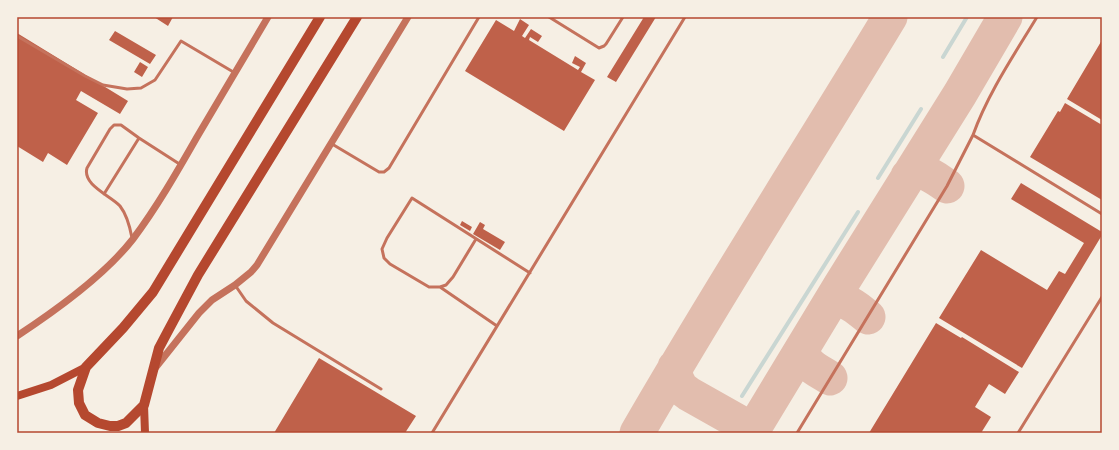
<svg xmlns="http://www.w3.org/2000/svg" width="1119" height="450" font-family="'Work Sans',sans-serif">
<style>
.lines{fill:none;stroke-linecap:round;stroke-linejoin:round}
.stream{stroke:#c9d6d2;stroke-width:4}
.taxiway{stroke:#e2bdae;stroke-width:35}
.building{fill:#bf614a}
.service{stroke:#c5725c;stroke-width:3}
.tertiary{stroke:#c5725c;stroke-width:7}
.secondary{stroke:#b5482f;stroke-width:8}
.primary{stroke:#b5482f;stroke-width:10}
.neatline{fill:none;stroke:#b5482f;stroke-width:1.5}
</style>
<rect width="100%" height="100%" fill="#f6efe4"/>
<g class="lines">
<path class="stream" d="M 943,57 L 967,17
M 878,178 L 921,109
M 742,396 L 858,212"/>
<path class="taxiway" d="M 908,176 C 920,164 936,179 947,186
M 830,303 C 845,296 856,308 868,317
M 802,350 C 805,366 818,370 830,378
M 675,367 L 676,378 L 681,388 L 689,394 L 744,425
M 637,433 C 718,292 806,156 890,17
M 751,433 L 840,286 L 960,94 L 1005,17"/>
</g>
<path class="building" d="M 154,17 L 173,17 L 168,26 Z
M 644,17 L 656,17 L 616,82 L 607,77 Z
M 520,19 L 529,25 L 522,36 L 525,38 L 531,29 L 542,36 L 538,42 L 530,37 L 529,40 L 578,70 L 580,67 L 572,63 L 575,56 L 586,63 L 581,72 L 595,80 L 564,131 L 465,71 L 496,20 L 514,31 Z
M 115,31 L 156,55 L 150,64 L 109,40 Z
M 17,33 L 128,101 L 120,114 L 81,91 L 76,100 L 98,113 L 67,165 L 48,153 L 43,162 L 17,146 Z
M 1102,40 L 1102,120 L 1067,99 Z
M 140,62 L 148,67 L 142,77 L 134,72 Z
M 1065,103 L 1102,125 L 1102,200 L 1030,157 L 1058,111 L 1060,112 Z
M 1021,183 L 1102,232 L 1102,235 L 1093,250 L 1022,368 L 939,318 L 981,250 L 1047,290 L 1059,271 L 1065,274 L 1084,243 L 1011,199 Z
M 462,221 L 472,227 L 470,231 L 460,225 Z
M 480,222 L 485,225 L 483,229 L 505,242 L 500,250 L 473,234 Z
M 936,323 L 961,338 L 962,337 L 1019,372 L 1005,394 L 989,384 L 975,407 L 991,417 L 981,433 L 869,433 Z
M 319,358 L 416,416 L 405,433 L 274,433 Z"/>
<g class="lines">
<path class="service" d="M 549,17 L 599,48 L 604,46 L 606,44 L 623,17
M 17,36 L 85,76 L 103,85 L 127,89 L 141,88 L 155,80 L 181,41 L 235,73
M 973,135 C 988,93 1014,55 1037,17
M 332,144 L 379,172 L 384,172 L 389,168 L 479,17
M 104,194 L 139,138
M 132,238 C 130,227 127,215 120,206 C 111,196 82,185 87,168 L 110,129 L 114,125 L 121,125 L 139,138 L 181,165
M 476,239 L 453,277 L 446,285 L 440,287 L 429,287 L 390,264 L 384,258 L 382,249 L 387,238 L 412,198 L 530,273
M 235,285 L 246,301 L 273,323 L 381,389
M 440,287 L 497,326
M 432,433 L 685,17
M 797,433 L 947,186 L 973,135 L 1102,214
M 1018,433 L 1102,297"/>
<path class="tertiary" d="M 17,336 C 55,311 105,275 133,239 C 157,207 177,172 197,137 C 221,97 244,57 268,17
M 156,367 L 199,313 L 212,300 L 235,285 L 251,272 L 257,265 L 408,17"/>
<path class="secondary" d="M 17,396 L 51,385 L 86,367
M 144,405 L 145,433"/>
<path class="primary" d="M 320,17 L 153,292 L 123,328 L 86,367 L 78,390 L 79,403 L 85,415 L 98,423 L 110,426 L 118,426 L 126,423 L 144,405 L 159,348 L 168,331 L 198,275 L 357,17"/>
</g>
<rect width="1119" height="450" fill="none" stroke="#f6efe4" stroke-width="36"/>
<rect x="18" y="18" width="1083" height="414" class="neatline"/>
</svg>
